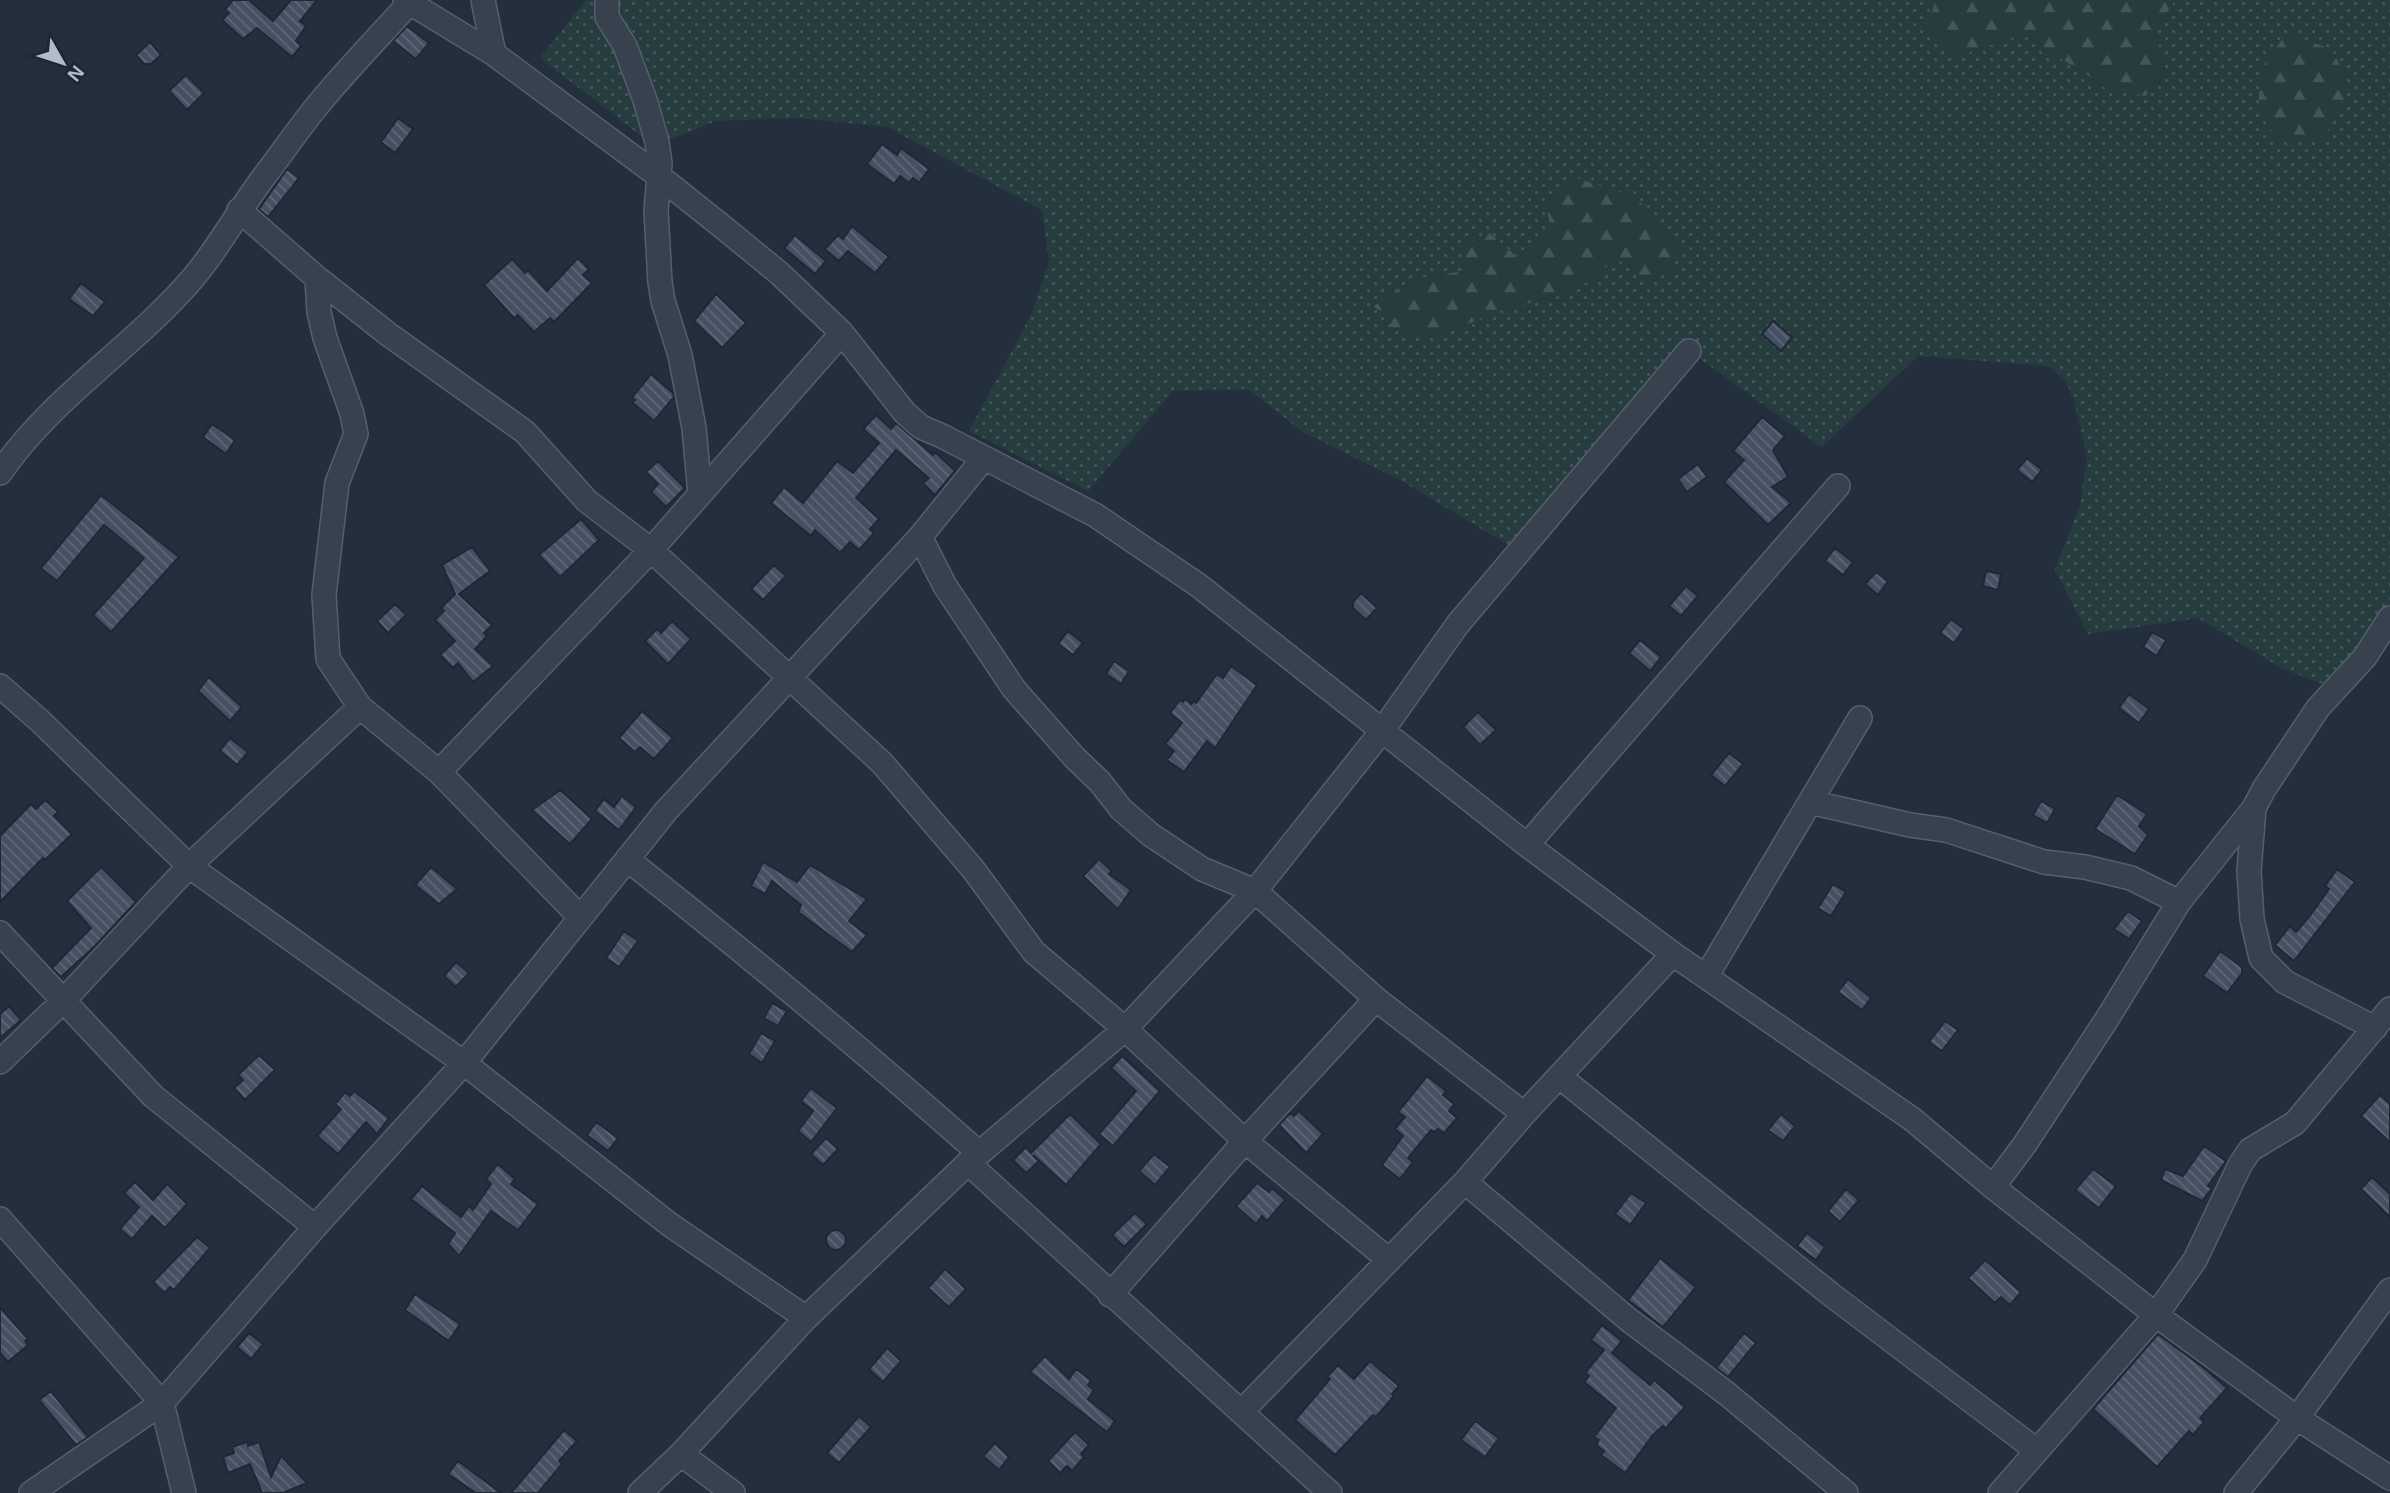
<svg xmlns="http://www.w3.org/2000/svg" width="2390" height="1493" font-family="Arial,sans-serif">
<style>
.green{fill:url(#green-dots);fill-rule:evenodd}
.forest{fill:url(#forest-firs)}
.building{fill:url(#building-back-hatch);stroke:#1f2835;stroke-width:2}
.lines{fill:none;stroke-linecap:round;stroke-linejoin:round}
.minor-casing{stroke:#565f6c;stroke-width:26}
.minor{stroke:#38414e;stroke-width:23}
</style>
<defs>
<pattern id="green-dots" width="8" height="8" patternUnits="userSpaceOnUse" patternTransform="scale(1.75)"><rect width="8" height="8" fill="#263c3f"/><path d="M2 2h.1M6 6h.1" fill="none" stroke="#435659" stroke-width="1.8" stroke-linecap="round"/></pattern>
<pattern id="forest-firs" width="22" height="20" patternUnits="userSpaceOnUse" patternTransform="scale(1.75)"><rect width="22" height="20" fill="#263c3f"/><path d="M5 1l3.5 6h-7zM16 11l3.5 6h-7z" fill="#435659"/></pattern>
<pattern id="building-back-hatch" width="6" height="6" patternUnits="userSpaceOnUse" patternTransform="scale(1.75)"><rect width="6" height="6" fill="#455162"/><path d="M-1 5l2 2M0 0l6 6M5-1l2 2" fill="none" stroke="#5d6877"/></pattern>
</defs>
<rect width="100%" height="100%" fill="#242f3e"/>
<path class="green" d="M 586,0 L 1936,0 L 1927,28 L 1959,56 L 2023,34 L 2106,88 L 2160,83 L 2165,68 L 2155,32 L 2175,0 L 2390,0 L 2390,631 L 2343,692 L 2281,668 L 2198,618 L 2088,634 L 2055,570 L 2080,505 L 2087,457 L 2074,401 L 2066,382 L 2049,366 L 1918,356 L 1822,447 L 1689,351 L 1516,550 L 1400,480 L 1304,433 L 1248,389 L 1173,391 L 1088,491 L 969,431 L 1031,315 L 1049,261 L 1042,210 L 887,127 L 799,118 L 716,121 L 654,146 L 540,58 ZM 1552,232 L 1670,273 L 1645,279 L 1617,259 L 1573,292 L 1506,309 L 1395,331 L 1375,306 L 1411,280 L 1463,271 L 1490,233 L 1517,257 Z"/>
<path class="forest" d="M 1936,0 L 2175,0 L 2155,32 C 2163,64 2173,71 2145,96 L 2107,88 L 2023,34 L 1959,56 L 1926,28 Z
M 2286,34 L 2332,49 L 2350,87 L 2322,141 L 2279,141 L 2259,113 L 2259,71 Z
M 1573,177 L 1636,197 L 1680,250 L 1670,273 L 1645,279 L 1617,259 L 1573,292 L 1506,309 L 1434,337 L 1395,331 L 1374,306 L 1411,280 L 1463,271 L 1462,246 L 1490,233 L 1517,257 L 1552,232 L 1544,200 Z"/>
<path class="building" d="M 233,0 L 249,0 L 273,21 L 291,0 L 317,0 L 300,21 L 306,26 L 296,41 L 301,46 L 292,57 L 257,28 L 243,39 L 222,20 L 229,13 L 225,10 Z
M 407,26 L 429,43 L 416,59 L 393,41 Z
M 150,42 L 161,55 L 151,64 L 144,64 L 136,55 Z
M 186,75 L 204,93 L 187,110 L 169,91 Z
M 398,118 L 413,129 L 395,153 L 381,142 Z
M 882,144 L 897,155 L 901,148 L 929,169 L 919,183 L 913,178 L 909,183 L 900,176 L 894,184 L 867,164 Z
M 287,169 L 299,178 L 268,217 L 259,209 Z
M 852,226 L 889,257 L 875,273 L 848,251 L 839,261 L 825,249 L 838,235 L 843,239 Z
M 795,235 L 826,261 L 815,274 L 784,248 Z
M 578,258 L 589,269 L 583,275 L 592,283 L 554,322 L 550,318 L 534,332 L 518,315 L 514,318 L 484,285 L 512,259 L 525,273 L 528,270 L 547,291 Z
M 81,283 L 105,302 L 93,316 L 69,299 Z
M 716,294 L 746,323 L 722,348 L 694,321 Z
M 1773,321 L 1792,337 L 1781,351 L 1762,334 Z
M 651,374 L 673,393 L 674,397 L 654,421 L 632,402 L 635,400 L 632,398 L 634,395 Z
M 876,415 L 891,429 L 896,423 L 933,455 L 935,452 L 955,471 L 935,495 L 923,483 L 929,478 L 896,450 L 856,498 L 879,519 L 870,529 L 874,533 L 859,550 L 850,542 L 840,553 L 815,530 L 811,536 L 771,503 L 784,487 L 803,503 L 837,461 L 853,473 L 879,443 L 863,429 Z
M 1762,417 L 1785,436 L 1773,450 L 1788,477 L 1772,487 L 1791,503 L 1768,525 L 1724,482 L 1744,460 L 1733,451 Z
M 212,424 L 235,440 L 226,454 L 203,437 Z
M 2027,458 L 2042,470 L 2032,482 L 2017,470 Z
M 658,461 L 685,488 L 666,507 L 651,492 L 658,484 L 646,472 Z
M 1698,464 L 1707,477 L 1687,492 L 1678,479 Z
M 101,495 L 179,557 L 111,632 L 93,615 L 144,558 L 104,525 L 57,581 L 41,568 Z
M 581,519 L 599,540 L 560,577 L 539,555 Z
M 472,547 L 490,571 L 459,594 L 492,625 L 484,633 L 487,636 L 475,649 L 493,666 L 473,682 L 458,663 L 453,668 L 440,655 L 455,641 L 435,620 L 444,611 L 441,608 L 455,594 L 442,565 Z
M 1835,548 L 1853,562 L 1843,575 L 1825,561 Z
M 774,565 L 786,576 L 763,600 L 751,589 Z
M 1986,571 L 2001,574 L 1998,590 L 1983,586 Z
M 1876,572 L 1888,581 L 1878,595 L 1865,584 Z
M 1686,586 L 1698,596 L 1681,616 L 1669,606 Z
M 1361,593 L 1377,608 L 1366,620 L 1353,608 L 1353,602 Z
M 395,604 L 406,615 L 388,633 L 377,621 Z
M 1951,619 L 1964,629 L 1954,643 L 1940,633 Z
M 672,621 L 691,639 L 668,664 L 645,641 L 657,629 L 661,633 Z
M 1068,631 L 1083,643 L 1073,655 L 1058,644 Z
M 2152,632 L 2166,640 L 2157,656 L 2143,647 Z
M 1640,640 L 1661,657 L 1650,671 L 1629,653 Z
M 1114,661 L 1129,671 L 1121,684 L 1106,674 Z
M 1231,666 L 1257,685 L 1215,748 L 1207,741 L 1184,772 L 1167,760 L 1174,751 L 1165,744 L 1182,723 L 1170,713 L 1180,700 L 1183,702 L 1186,699 L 1191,704 L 1194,701 L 1196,703 L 1217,674 L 1223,678 Z
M 209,677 L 242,707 L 230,721 L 198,691 Z
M 2129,694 L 2149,709 L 2139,723 L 2119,708 Z
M 642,711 L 673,738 L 654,759 L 640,747 L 635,752 L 619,738 Z
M 1478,712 L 1496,730 L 1480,745 L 1463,727 Z
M 230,738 L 248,752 L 237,765 L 220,751 Z
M 1729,753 L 1743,764 L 1725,786 L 1711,775 Z
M 560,790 L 592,819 L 570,844 L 532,810 Z
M 2117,795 L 2147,814 L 2139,826 L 2148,835 L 2135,854 L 2095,829 Z
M 622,796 L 636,807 L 619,830 L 595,811 L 604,799 L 614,807 Z
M 45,800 L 58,812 L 54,816 L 72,834 L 45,860 L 43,858 L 0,902 L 0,836 L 31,804 L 36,809 Z
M 2041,801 L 2055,809 L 2047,823 L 2033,815 Z
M 1099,859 L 1112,871 L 1109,874 L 1131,890 L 1118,909 L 1083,876 Z
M 763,862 L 797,882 L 810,865 L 867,899 L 849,921 L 867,935 L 852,952 L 798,912 L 801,905 L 772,881 L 765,894 L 751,886 Z
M 101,867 L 136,902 L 94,947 L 61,977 L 52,968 L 91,928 L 67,901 Z
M 431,867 L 457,889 L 439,904 L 415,885 Z
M 2337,869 L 2355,882 L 2294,961 L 2275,945 L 2290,926 L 2296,932 L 2309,917 L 2329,889 L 2325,886 Z
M 1833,884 L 1846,892 L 1831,916 L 1818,908 Z
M 2128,911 L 2142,921 L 2129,939 L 2114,929 Z
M 624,931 L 638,941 L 619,967 L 606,958 Z
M 2220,951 L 2242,967 L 2242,973 L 2227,993 L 2203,976 Z
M 456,962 L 469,973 L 456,987 L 444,976 Z
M 1848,979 L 1871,998 L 1862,1010 L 1838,992 Z
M 772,1003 L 787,1011 L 778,1026 L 764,1018 Z
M 9,1006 L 21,1020 L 0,1038 L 0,1014 Z
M 1945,1021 L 1958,1030 L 1942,1051 L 1929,1042 Z
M 761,1033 L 775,1041 L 762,1063 L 749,1054 Z
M 259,1055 L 275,1070 L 245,1100 L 234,1088 L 243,1080 L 238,1075 Z
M 1122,1056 L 1160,1091 L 1113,1146 L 1099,1134 L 1136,1091 L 1111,1068 Z
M 1427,1076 L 1446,1091 L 1443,1095 L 1454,1104 L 1449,1111 L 1457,1118 L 1444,1133 L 1438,1129 L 1435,1132 L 1431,1130 L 1408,1158 L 1413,1162 L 1400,1179 L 1382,1165 L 1403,1136 L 1395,1129 L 1405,1117 L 1398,1112 Z
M 811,1088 L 837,1108 L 811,1142 L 798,1131 L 813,1111 L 801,1101 Z
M 354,1091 L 389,1118 L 377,1134 L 366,1122 L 338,1154 L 317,1136 L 341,1109 L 335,1104 L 345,1092 L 350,1096 Z
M 2380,1095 L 2390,1104 L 2390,1142 L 2361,1116 Z
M 1299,1111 L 1323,1134 L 1306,1153 L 1279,1125 L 1290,1113 L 1294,1116 Z
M 1070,1114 L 1101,1144 L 1066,1185 L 1033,1155 L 1039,1161 L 1026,1173 L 1013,1160 L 1026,1147 L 1031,1153 Z
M 1781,1114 L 1795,1126 L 1783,1141 L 1768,1130 Z
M 596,1122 L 618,1138 L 608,1151 L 587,1135 Z
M 826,1138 L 838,1149 L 823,1165 L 811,1154 Z
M 2204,1146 L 2226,1161 L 2208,1186 L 2212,1188 L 2202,1201 L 2161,1180 L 2165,1169 L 2183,1176 Z
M 1154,1154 L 1170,1167 L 1155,1185 L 1139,1171 Z
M 498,1164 L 515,1179 L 511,1184 L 538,1204 L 518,1230 L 491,1211 L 459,1256 L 448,1244 L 455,1233 L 411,1199 L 422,1186 L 461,1217 L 469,1206 L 473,1210 L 491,1184 L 486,1179 Z
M 2093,1169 L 2116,1186 L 2099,1208 L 2075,1190 Z
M 2372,1177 L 2390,1194 L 2390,1217 L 2361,1189 Z
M 135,1182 L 153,1200 L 167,1184 L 187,1204 L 165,1228 L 152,1216 L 132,1239 L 120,1229 L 139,1207 L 124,1193 Z
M 1257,1183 L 1269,1192 L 1272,1188 L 1285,1200 L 1267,1221 L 1262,1216 L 1256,1224 L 1236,1206 Z
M 1846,1189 L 1859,1200 L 1840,1222 L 1828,1211 Z
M 1631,1193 L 1646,1203 L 1630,1225 L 1615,1214 Z
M 1135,1213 L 1147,1224 L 1124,1247 L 1112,1235 Z
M826 1240a10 10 0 1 1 20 0a10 10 0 1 1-20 0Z
M 1807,1233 L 1825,1247 L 1816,1260 L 1797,1246 Z
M 197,1237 L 210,1248 L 174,1290 L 170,1287 L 164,1293 L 153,1282 Z
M 1660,1258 L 1696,1287 L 1663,1327 L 1628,1300 Z
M 1985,1260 L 2021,1292 L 2010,1305 L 2001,1297 L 1995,1303 L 1968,1278 Z
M 945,1269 L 966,1289 L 949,1307 L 928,1288 Z
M 415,1294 L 460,1324 L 449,1341 L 405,1310 Z
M 0,1307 L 28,1339 L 25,1341 L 28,1345 L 8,1362 L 0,1353 Z
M 1602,1325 L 1622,1341 L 1612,1353 L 1650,1385 L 1654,1380 L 1685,1407 L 1665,1429 L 1663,1426 L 1653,1435 L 1625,1473 L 1601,1455 L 1604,1451 L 1596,1445 L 1599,1440 L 1594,1437 L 1616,1408 L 1584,1382 L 1589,1376 L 1585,1373 L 1604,1350 L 1591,1340 Z
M 249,1333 L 263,1344 L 251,1359 L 237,1347 Z
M 1744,1333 L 1756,1343 L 1728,1377 L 1716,1368 Z
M 2158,1334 L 2204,1368 L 2227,1388 L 2200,1418 L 2204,1422 L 2193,1435 L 2189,1431 L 2157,1467 L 2093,1409 Z
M 887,1348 L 901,1361 L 883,1382 L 869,1369 Z
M 1045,1356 L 1069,1379 L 1076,1369 L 1091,1380 L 1088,1385 L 1094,1390 L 1088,1399 L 1115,1421 L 1107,1432 L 1030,1372 Z
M 1370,1361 L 1399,1386 L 1392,1394 L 1394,1396 L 1376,1417 L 1373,1415 L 1335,1455 L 1295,1420 L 1330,1379 L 1327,1377 L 1338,1365 L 1354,1379 Z
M 51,1391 L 88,1437 L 76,1445 L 39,1400 Z
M 859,1416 L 871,1427 L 839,1463 L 827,1453 Z
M 1475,1421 L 1499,1438 L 1485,1457 L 1461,1440 Z
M 564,1430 L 577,1441 L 559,1461 L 562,1464 L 538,1493 L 511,1493 Z
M 1075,1432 L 1089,1445 L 1081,1454 L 1084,1457 L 1072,1471 L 1067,1466 L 1060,1473 L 1048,1461 Z
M 247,1442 L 248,1446 L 259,1442 L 271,1477 L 281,1456 L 307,1483 L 283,1493 L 262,1493 L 250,1464 L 228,1473 L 223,1457 L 234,1453 L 232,1447 Z
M 995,1443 L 1009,1457 L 999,1470 L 983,1456 Z
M 458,1461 L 501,1493 L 476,1493 L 448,1474 Z"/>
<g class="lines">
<defs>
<path id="minor" d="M 405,0 L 494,54 L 660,177 L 724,228 L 779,273 L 842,333 L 905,413 L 921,427 L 942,436 L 1095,515 L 1198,585 L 1527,845 L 1673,954 L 1912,1119 L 1993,1187 L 2156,1315 L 2297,1418 L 2390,1478
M 483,0 L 494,54
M 607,0 L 607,17 L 625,46 L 645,100 L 657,142 L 660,163 L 656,211 L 660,282 L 663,301 L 680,355 L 694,428 L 700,494
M 239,210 L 317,278 L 388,334 L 525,432 L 587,501 L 651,550 L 882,763 L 973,869 L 1034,952 L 1125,1029 L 1245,1141 L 1389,1260
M 317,278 L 319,312 L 325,338 L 352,414 L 356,434 L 337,483 L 324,595 L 328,659 L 360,707 L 439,772 L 580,917
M 0,473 C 52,397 133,348 193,278 C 220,246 240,208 266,174 C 282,153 297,131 313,111 C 344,72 379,37 412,0
M 920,537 L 945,586 L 1014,689 L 1075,758 L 1100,782 L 1121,809 L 1151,835 L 1202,869 L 1255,891 L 1376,999 L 1524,1114
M 0,686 L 40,721 L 189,866 L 464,1063 L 669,1224 L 806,1318
M 439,772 L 651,550 L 842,333
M 1810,802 L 1910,825 L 1946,830 L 2044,862 L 2085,867 L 2131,878 L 2179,902
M 2254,808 L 2249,871 L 2252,919 L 2261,958 L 2285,982 L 2375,1028
M 1527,845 L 1838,486
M 627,859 C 747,954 865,1052 979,1153
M 0,933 L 153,1096 L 315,1227
M 1707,975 L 1860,718
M 0,1062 L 64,1000 L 189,866 L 360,707
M 1560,1077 L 1829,1293 L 2036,1450
M 968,1163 L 1330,1493
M 1465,1182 L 1629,1320 L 1726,1393 L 1846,1493
M 1993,1187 L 2025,1144 L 2107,1019 L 2179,902 L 2254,808 L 2264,789 L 2318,708 L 2365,657 L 2390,618
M 0,1219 L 162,1403 L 184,1493
M 1110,1295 L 1245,1141 L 1376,999
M 1242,1411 L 1465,1182 L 1524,1114 L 1673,954
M 681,1454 L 733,1493
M 31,1493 L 162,1403 L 315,1227 L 464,1063 L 666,811 L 920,537 L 984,458
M 640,1493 L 681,1454 L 806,1318 L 968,1163 L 1125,1029 L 1255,891 L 1382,731 L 1458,624 L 1689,351
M 2000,1493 L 2156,1315 L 2195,1260 L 2240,1165 L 2250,1150 L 2295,1123 L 2390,1009
M 2236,1493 L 2297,1418 L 2390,1290"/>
</defs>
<use href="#minor" class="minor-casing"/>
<use href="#minor" class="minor"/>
</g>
<g transform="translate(63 63) rotate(129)" stroke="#1d2633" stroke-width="5" paint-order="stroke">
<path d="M0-5L12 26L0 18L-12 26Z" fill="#b4bcc9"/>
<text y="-10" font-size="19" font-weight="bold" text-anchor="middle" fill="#b4bcc9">N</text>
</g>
</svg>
